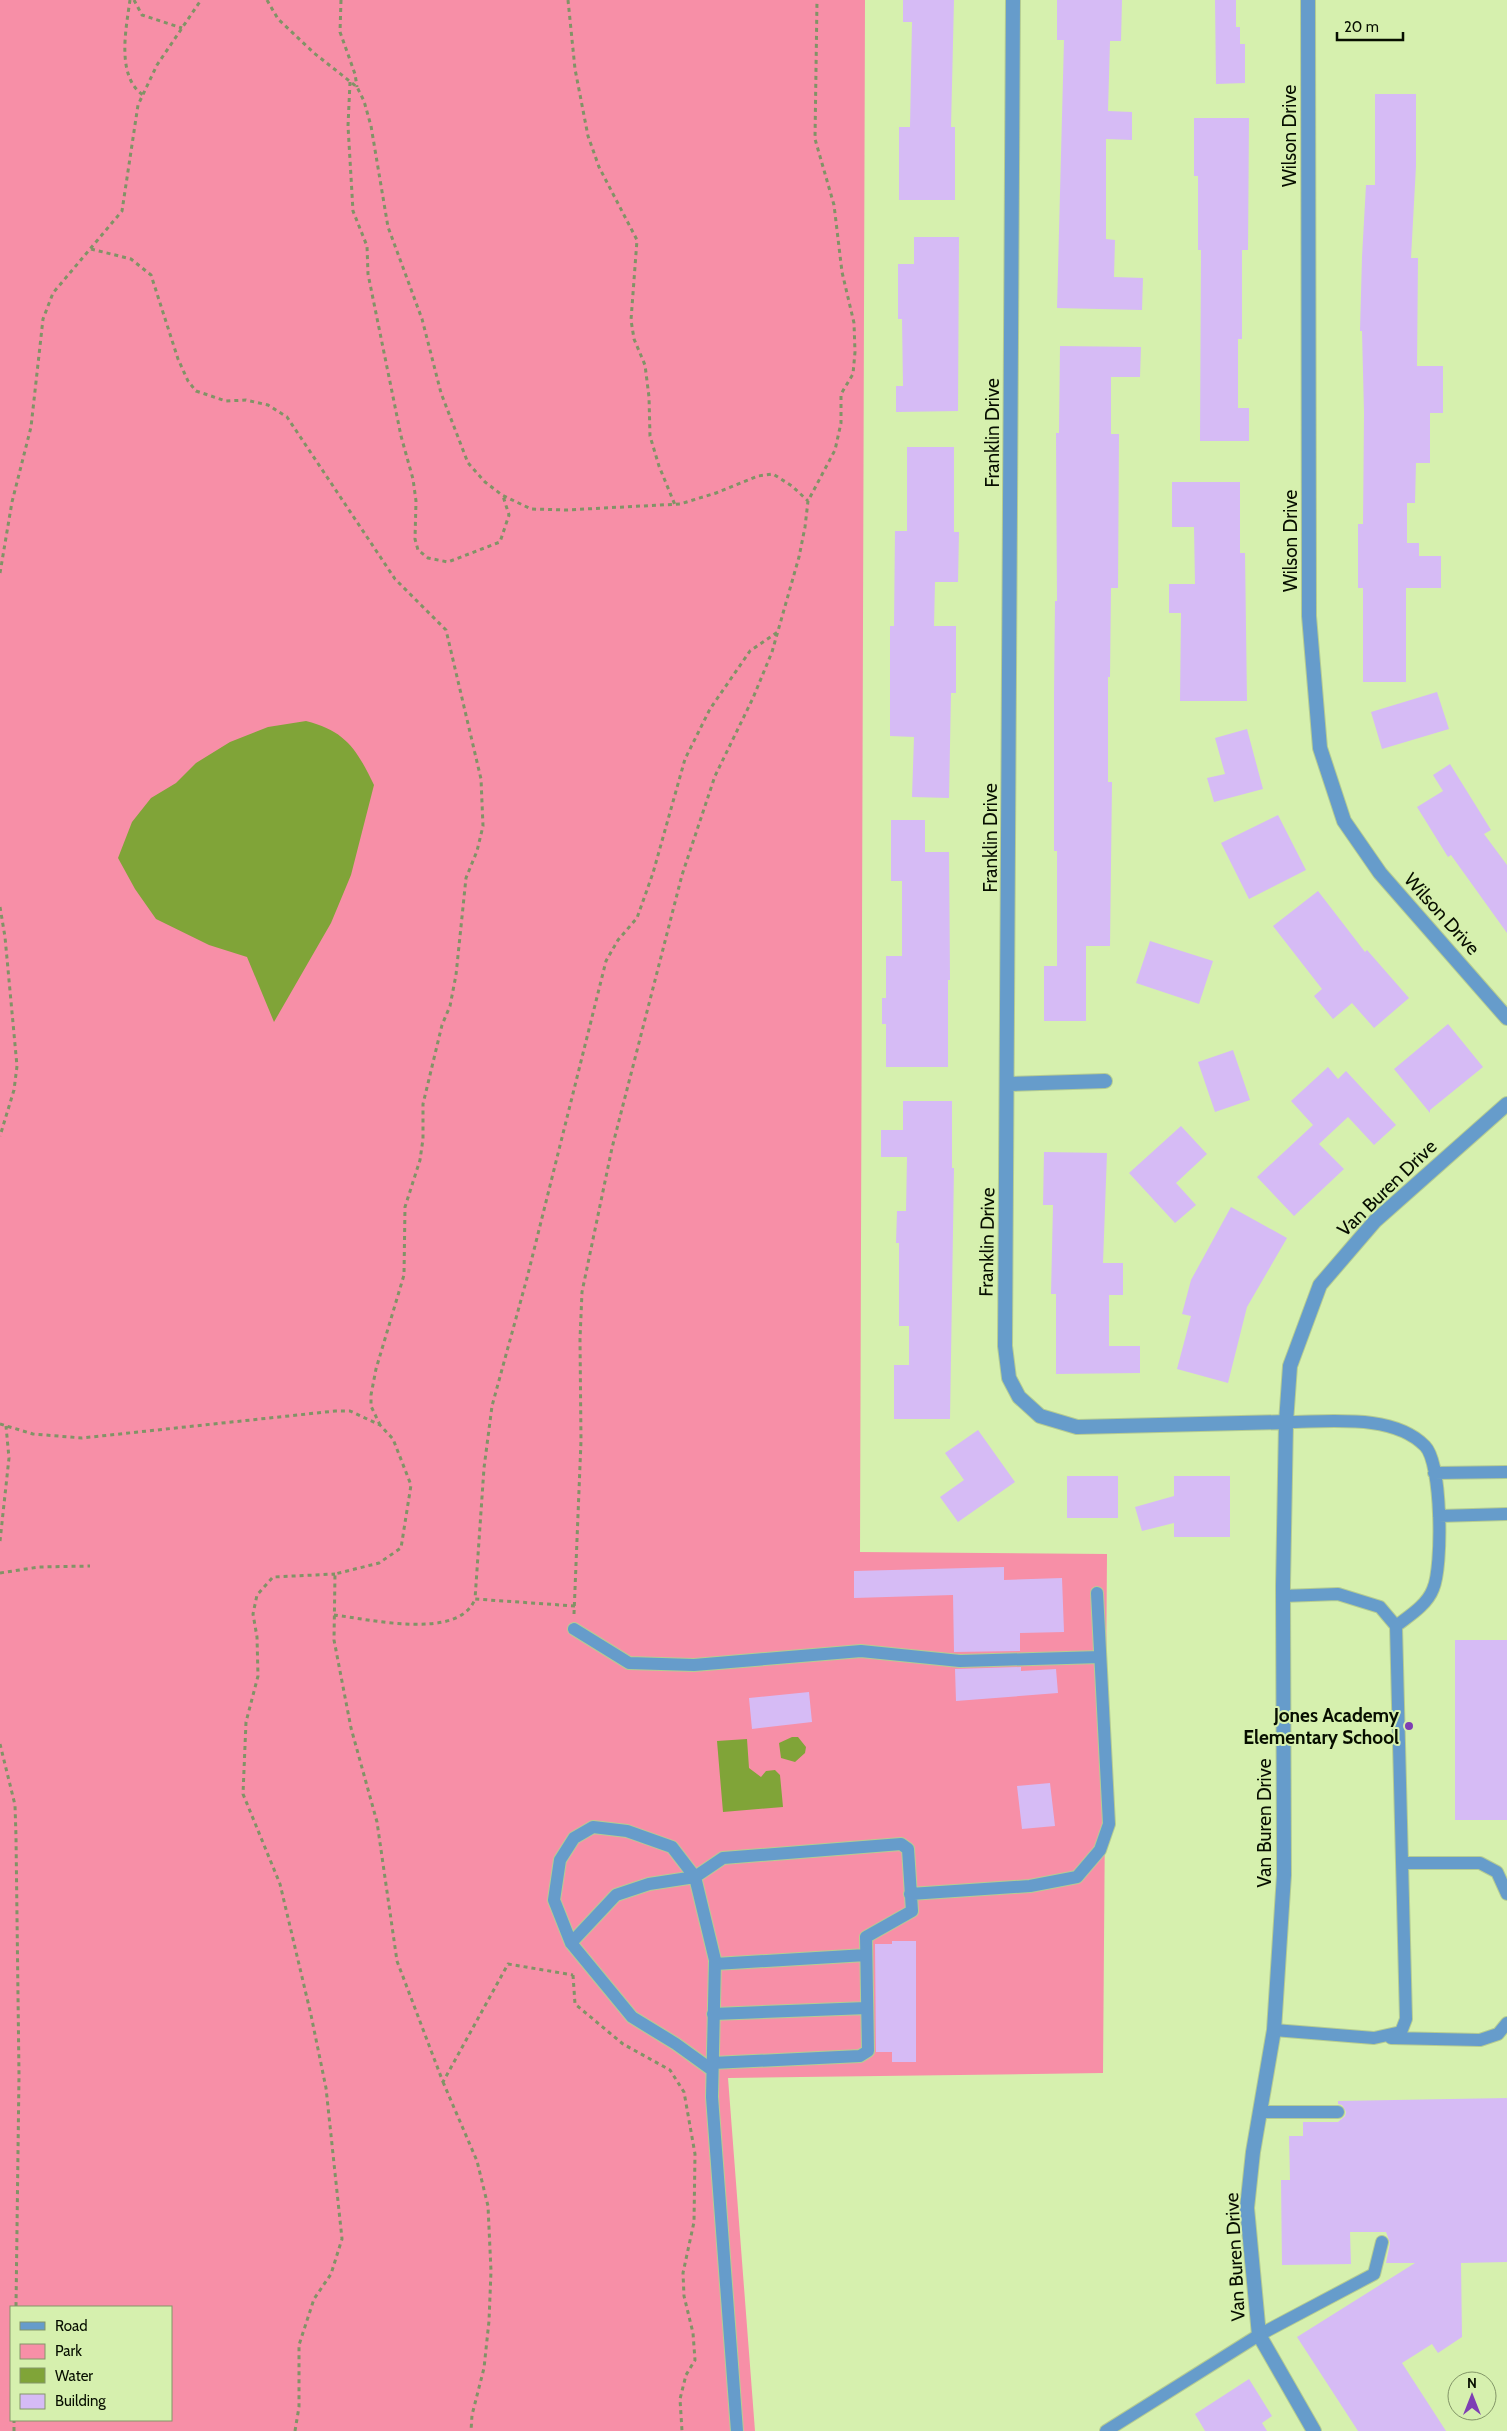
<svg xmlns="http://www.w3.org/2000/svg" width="1507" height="2431" font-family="Cabin,sans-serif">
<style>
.green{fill:#f78fa7;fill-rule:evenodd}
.water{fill:#80a438}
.building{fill:#d6bbf5}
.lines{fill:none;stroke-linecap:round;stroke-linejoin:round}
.service-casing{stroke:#b5cc92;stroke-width:14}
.minor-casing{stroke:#b5cc92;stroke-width:16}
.path{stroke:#819366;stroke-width:3;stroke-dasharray:4 4;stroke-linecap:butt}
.service{stroke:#669ccb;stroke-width:12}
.minor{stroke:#669ccb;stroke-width:14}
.poi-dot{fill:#7e3fb4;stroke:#d6f0ae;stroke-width:2}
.labels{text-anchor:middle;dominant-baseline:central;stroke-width:4;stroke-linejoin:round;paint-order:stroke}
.street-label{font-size:19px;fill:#070e00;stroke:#d6f0ae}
.poi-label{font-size:19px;font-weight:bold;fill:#070e00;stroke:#d6f0ae;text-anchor:end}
</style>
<rect width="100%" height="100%" fill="#d6f0ae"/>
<path class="green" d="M 0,0 L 865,0 L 860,1552 L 1107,1554 L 1103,2073 L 728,2078 L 755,2431 L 0,2431 ZM 11,2307 L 171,2307 L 171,2420 L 11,2420 Z"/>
<path class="water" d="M 306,721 C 346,731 357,750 374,785 L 351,875 L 331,923 L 274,1022 L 247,957 L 209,945 L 156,919 L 135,889 L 118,858 L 132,822 L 151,798 L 176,783 L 196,763 L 230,742 L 268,727 Z
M 792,1737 L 798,1737 L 806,1747 L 805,1753 L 795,1762 L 781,1758 L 779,1743 Z
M 747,1739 L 749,1768 L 761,1777 L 766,1771 L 775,1770 L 780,1775 L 783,1807 L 723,1812 L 717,1741 Z"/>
<path class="building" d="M 903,0 L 954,0 L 951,127 L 955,127 L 955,200 L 899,200 L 899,127 L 910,127 L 912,22 L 903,22 Z
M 1057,0 L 1122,0 L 1121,41 L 1110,41 L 1108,111 L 1132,112 L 1132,140 L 1106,139 L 1106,239 L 1115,240 L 1114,277 L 1143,278 L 1142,310 L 1057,308 L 1064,40 L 1057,40 Z
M 1215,0 L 1236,0 L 1236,27 L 1240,27 L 1240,44 L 1245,44 L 1245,83 L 1216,84 Z
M 1375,94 L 1416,94 L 1416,166 L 1411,258 L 1418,258 L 1417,366 L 1443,366 L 1443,413 L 1430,413 L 1430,463 L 1416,463 L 1415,503 L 1407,503 L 1407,543 L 1419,543 L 1419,556 L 1441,556 L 1441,588 L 1406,588 L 1406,682 L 1363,682 L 1363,588 L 1358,588 L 1358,524 L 1363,524 L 1364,413 L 1362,331 L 1360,331 L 1362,257 L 1366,185 L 1375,185 Z
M 1194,118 L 1249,118 L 1248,250 L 1242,250 L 1242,339 L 1238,339 L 1238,408 L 1249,408 L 1249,441 L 1200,441 L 1201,250 L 1198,250 L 1198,176 L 1194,176 Z
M 914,237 L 959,237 L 958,411 L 896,412 L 896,386 L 903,386 L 902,319 L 898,319 L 898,264 L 914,264 Z
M 1060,346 L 1141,347 L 1140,377 L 1111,377 L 1111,434 L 1119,434 L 1118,588 L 1111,588 L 1110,677 L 1108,677 L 1108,782 L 1112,782 L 1110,946 L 1086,946 L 1086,1021 L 1044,1021 L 1044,966 L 1057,966 L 1057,851 L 1054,851 L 1054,695 L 1055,601 L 1057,601 L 1056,433 L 1059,433 Z
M 907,447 L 954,447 L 954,532 L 959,532 L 958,582 L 935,582 L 934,626 L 956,626 L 956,693 L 951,693 L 949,798 L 912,797 L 914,737 L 890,736 L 890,626 L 894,626 L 895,531 L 907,531 Z
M 1172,482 L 1240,482 L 1240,553 L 1245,553 L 1247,701 L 1180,701 L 1181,613 L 1169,613 L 1169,584 L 1195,584 L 1194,527 L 1172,527 Z
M 1437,692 L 1449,729 L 1382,749 L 1371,712 Z
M 1247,729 L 1263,789 L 1214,802 L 1207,778 L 1225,774 L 1215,738 Z
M 1450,764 L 1491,830 L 1484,834 L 1507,865 L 1507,933 L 1451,855 L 1448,857 L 1417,807 L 1443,791 L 1433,775 Z
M 1278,815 L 1306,870 L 1249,899 L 1221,843 Z
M 891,820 L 925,820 L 925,852 L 949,852 L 950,980 L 948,980 L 948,1067 L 886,1067 L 886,1024 L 882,1024 L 882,998 L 886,998 L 886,956 L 902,956 L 902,881 L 891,881 Z
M 1318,891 L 1365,952 L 1367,950 L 1409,998 L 1374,1028 L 1352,1003 L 1333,1019 L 1314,996 L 1322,989 L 1273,926 Z
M 1150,941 L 1213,961 L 1199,1004 L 1136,983 Z
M 1448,1024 L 1483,1067 L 1430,1110 L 1430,1113 L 1394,1069 Z
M 1233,1050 L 1250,1100 L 1215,1112 L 1198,1062 Z
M 1328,1067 L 1338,1079 L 1346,1071 L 1396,1125 L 1374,1145 L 1348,1117 L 1319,1144 L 1344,1169 L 1294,1216 L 1257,1177 L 1313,1125 L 1291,1101 Z
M 903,1101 L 952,1101 L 952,1168 L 954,1168 L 950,1419 L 894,1419 L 894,1365 L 909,1365 L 909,1326 L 899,1326 L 899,1243 L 896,1243 L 897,1211 L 906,1211 L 907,1157 L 881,1157 L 881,1130 L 903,1130 Z
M 1181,1126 L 1207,1154 L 1176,1183 L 1196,1205 L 1175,1223 L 1129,1173 Z
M 1044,1152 L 1107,1153 L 1103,1263 L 1123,1263 L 1123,1295 L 1109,1295 L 1109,1346 L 1140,1346 L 1140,1373 L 1056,1374 L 1056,1294 L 1051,1294 L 1053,1205 L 1043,1205 Z
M 1231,1207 L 1287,1238 L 1247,1307 L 1228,1383 L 1177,1369 L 1191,1316 L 1182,1314 L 1191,1280 Z
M 978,1430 L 1015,1482 L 958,1522 L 940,1497 L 964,1480 L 945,1453 Z
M 1067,1476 L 1118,1476 L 1118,1518 L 1067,1518 Z
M 1174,1476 L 1230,1476 L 1230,1537 L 1174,1537 L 1174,1523 L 1142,1531 L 1135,1507 L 1174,1496 Z
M 1004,1567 L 1004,1580 L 1062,1578 L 1064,1632 L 1020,1633 L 1020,1651 L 954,1652 L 953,1595 L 854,1598 L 854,1571 Z
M 1455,1640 L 1507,1640 L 1507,1820 L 1455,1820 Z
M 1021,1667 L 1021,1671 L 1056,1669 L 1058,1693 L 956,1701 L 955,1669 Z
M 809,1692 L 812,1722 L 752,1729 L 749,1698 Z
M 1050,1783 L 1055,1826 L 1022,1829 L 1017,1786 Z
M 892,1941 L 916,1941 L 916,2062 L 892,2062 L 892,2052 L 876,2052 L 875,1944 L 892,1944 Z
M 1507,2098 L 1507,2262 L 1461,2263 L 1462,2337 L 1438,2353 L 1432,2344 L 1402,2363 L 1446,2431 L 1358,2431 L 1297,2337 L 1415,2263 L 1386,2263 L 1390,2243 L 1386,2232 L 1350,2232 L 1351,2264 L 1282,2265 L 1281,2180 L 1290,2180 L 1289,2136 L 1303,2136 L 1303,2122 L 1338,2122 L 1345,2116 L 1346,2112 L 1342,2105 L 1338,2104 L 1338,2101 Z
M 1249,2379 L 1272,2416 L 1262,2423 L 1267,2431 L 1205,2431 L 1195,2414 Z"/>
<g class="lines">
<defs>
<path id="service" d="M 1286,1422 C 1328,1422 1393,1413 1425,1446 C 1442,1463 1443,1567 1433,1589 C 1427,1605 1409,1616 1396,1626
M 1434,1473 L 1507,1472
M 1439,1516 L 1507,1514
M 574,1629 L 629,1663 L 694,1665 L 861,1651 L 960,1661 L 1100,1657
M 1403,1863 L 1480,1863 L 1497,1872 L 1507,1894
M 910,1894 L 1030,1886 L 1077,1877 L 1100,1850 L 1109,1824 L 1097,1593
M 571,1943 L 616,1895 L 649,1884 L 695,1877 L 723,1858 L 901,1844 L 908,1849 L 912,1911 L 866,1937 L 868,2051 L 860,2056 L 712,2063
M 715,1964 L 866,1955
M 713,2014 L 867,2008
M 1274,2030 L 1374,2038 L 1401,2032 L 1406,2019 L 1396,1626 L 1380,1607 L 1338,1594 L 1283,1596
M 1391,2038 L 1480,2040 L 1498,2034 L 1507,2023
M 712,2070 L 676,2044 L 632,2017 L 571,1943 L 554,1900 L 560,1860 L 574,1838 L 593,1827 L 627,1831 L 672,1847 L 695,1877 L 715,1960 L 712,2097 L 737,2431
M 1260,2112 L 1338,2112
M 1106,2431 L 1259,2335 L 1374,2274 L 1382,2242"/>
<path id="minor" d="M 1013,0 L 1005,1346 L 1009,1378 L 1019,1397 L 1040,1416 L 1077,1427 L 1286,1422
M 1308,0 L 1309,616 L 1320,748 L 1344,821 L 1380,873 L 1507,1018
M 1008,1084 L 1105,1081
M 1314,2431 L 1259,2335 L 1247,2208 L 1253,2152 L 1274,2030 L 1284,1875 L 1283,1586 L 1286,1422 L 1290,1366 L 1320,1285 L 1375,1221 L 1507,1104"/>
</defs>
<use href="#service" class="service-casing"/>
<use href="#minor" class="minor-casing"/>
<path class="path" d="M 130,0 C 126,29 116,76 143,95
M 134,0 L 142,15 L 182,28
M 267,0 L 278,19 L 314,53 L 357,87 L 364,101 L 371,126 L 388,227 L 422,319 L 441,393 L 468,463 L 485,482 L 502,495 L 531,509 L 566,510 L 680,504 L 716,493 L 758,476 L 773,474 L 792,486 L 808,501
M 341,0 L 340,32 L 355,74 L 357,87
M 568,0 L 575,69 L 588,136 L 599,167 L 637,240 L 631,320 L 634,339 L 645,365 L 649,397 L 650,436 L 659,466 L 675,505
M 350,82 L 348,126 L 353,211 L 367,246 L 368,274 L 401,436 L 413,479 L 416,501 L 415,539 L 418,550 L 428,558 L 448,562 L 500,542 L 509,515 L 503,496
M 91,249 L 131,259 L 151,275 L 178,359 L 188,381 L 196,391 L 226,401 L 246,400 L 268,405 L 287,417 L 395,579 L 446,630 L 481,779 L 483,826 L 477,851 L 466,878 L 456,975 L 450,1006 L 442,1025 L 423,1104 L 423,1139 L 420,1160 L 405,1207 L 404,1275 L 376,1369 L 371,1395 L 371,1406 L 380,1425
M 0,573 L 12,502 L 31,427 L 43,319 L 53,293 L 122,211 L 138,105 L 157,65 L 201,0
M 0,907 L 5,937 L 17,1066 L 14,1090 L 0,1136
M 0,1424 L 33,1434 L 82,1438 L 335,1411 L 350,1411 L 380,1425 L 393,1439 L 411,1485 L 401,1548 L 379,1563 L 335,1574 L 334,1640 L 351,1728 L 377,1822 L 397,1961 L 443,2082 L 508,1964 L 573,1975
M 0,1541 L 9,1458 L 6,1426
M 0,1573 L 39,1567 L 90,1566
M 575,1606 L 475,1599 L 484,1468 L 492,1406 L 527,1278 L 606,961 L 618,940 L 637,918 L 653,873 L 685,759 L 710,709 L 750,651 L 779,631
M 574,1614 L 581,1441 L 580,1339 L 582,1292 L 612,1148 L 682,875 L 715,776 L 753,698 L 772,652 L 799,557 L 805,527 L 808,501 L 835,450 L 841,423 L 841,394 L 853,374 L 855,352 L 854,323 L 842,272 L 834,205 L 815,139 L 817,0
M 334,1615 C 369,1619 459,1641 475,1599
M 0,1744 L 15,1805 L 16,1837 L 19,2075 L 16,2307
M 573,1975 L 575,2004 L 623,2044 L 670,2070 L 684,2092 L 695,2154 L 694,2222 L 683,2273 L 684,2296 L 693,2333 L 695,2360 L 686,2375 L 680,2399 L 682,2431
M 443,2082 L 477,2161 L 488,2206 L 491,2271 L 489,2321 L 484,2368 L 472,2415 L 471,2431
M 14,2431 L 14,2420
M 295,2431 L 299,2407 L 299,2345 L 314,2299 L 331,2274 L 342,2239 L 326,2088 L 311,2015 L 280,1884 L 243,1794 L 246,1722 L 258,1676 L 257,1637 L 253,1614 L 257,1595 L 273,1577 L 335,1574"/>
<use href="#service" class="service"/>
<use href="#minor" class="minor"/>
</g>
<circle class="poi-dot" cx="1409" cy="1726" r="5"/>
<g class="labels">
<g class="street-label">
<text transform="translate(1289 136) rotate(-90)">Wilson Drive</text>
<text transform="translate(992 433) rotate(-90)">Franklin Drive</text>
<text transform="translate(1290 541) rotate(-90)">Wilson Drive</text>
<text transform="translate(990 838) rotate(-90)">Franklin Drive</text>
<text transform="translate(1442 914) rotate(48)">Wilson Drive</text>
<text transform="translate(1387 1188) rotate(-44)">Van Buren Drive</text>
<text transform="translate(987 1242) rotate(-89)">Franklin Drive</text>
<text transform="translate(1264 1823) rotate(-90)">Van Buren Drive</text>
<text transform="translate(1235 2257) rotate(-93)">Van Buren Drive</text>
</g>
<g class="poi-label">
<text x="1399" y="1715">Jones Academy<tspan x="1399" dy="22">Elementary School</tspan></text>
</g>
</g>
<rect x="10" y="2306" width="162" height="115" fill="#d6f0ae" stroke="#839668"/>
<rect x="20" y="2322" width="25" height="8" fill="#669ccb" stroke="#839668"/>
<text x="55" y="2331" font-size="15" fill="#070e00">Road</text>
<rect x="20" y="2344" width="25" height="15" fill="#f78fa7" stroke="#839668"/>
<text x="55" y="2356" font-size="15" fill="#070e00">Park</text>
<rect x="20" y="2368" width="25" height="15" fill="#80a438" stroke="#839668"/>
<text x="55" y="2381" font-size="15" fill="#070e00">Water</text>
<rect x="20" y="2394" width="25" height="15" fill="#d6bbf5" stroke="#839668"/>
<text x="55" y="2406" font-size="15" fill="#070e00">Building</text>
<g transform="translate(1472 2396)"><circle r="24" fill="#d6f0ae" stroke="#839668"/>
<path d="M0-4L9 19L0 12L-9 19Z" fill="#7e3fb4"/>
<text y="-8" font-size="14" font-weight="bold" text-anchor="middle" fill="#070e00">N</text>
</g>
<path d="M1337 32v8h66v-8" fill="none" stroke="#070e00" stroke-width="2.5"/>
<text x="1344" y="32" font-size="15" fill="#070e00" stroke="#d6f0ae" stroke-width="4" paint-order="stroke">20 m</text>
</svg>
